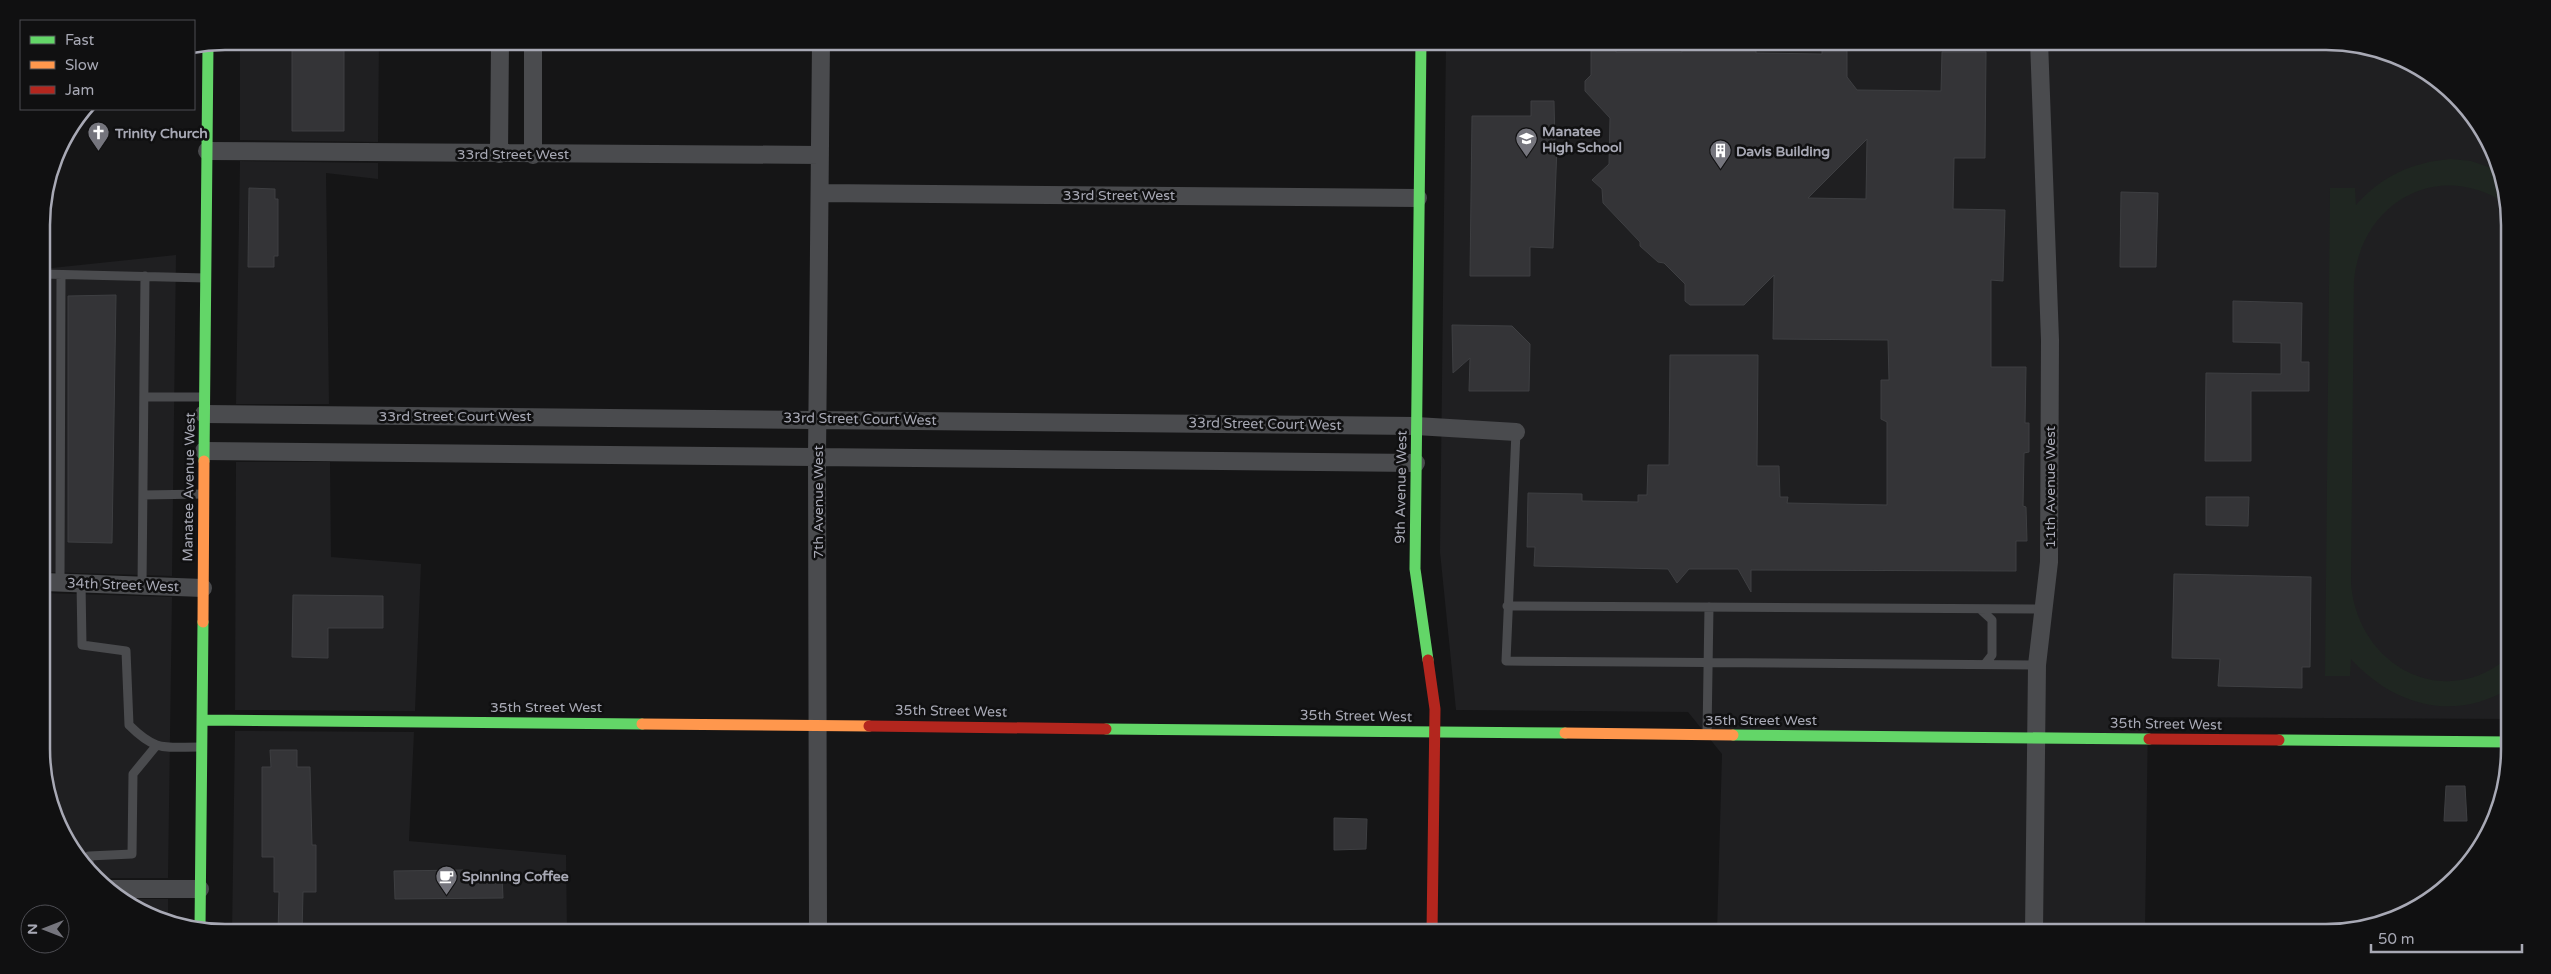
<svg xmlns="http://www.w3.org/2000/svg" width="2551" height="974" font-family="'Varela Round',sans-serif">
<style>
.built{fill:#1f1f21}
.green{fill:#1f2621}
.building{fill:#343437;stroke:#3e3f42;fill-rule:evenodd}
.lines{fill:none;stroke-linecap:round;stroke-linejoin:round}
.lane{stroke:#4a4b4e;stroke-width:9}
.street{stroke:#4a4b4e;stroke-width:18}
.fast{stroke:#63d668;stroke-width:11}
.slow{stroke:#ff974d;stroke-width:11}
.jam{stroke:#b3261e;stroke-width:11}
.labels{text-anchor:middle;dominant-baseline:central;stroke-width:5;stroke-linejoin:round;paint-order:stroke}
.poi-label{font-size:14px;font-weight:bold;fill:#a8a9b5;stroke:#101011;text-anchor:start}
.street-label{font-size:14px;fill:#a8a9b5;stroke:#101011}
.rim{fill:none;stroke:#a8a9b5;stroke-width:2.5}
</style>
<rect width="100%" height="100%" fill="#151516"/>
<path class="built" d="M 240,41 L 379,41 L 378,142 L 240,140 Z
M 1446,41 L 2326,41 L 2385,51 L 2428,72 L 2464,104 L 2496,154 L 2508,201 L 2510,719 L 2148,717 L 2145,932 L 1717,932 L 1722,754 L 1688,712 L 1456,710 L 1440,552 Z
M 240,161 L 378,163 L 378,179 L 326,173 L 329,404 L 236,404 Z
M 176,255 L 172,576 L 44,572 L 42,269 Z
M 236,462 L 330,462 L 331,557 L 421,564 L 415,711 L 235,710 Z
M 44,593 L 172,597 L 168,878 L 96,878 L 87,870 L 60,830 L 45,785 Z
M 235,731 L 414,732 L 409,841 L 566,855 L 567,933 L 232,933 Z
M 120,899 L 168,899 L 168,923 L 123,902 Z"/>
<path class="green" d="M 2451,159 L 2471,161 L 2500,171 L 2508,205 C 2440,158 2361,201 2354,281 L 2351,583 C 2357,665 2443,713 2509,657 L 2510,688 C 2453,723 2393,705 2351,659 L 2350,676 L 2325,676 L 2330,188 L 2355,188 L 2356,205 C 2382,176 2412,162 2451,159 Z"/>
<path class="building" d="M 292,41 L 344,41 L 344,131 L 292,131 Z
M 1690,42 L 1751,42 L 1751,47 L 1756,46 L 1756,53 L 1822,54 L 1822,47 L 1847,47 L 1847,77 L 1857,90 L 1941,91 L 1942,52 L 1986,52 L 1985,158 L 1954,158 L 1953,209 L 2005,210 L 2003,281 L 1991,280 L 1991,367 L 2026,367 L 2025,423 L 2029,423 L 2029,452 L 2024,453 L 2023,506 L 2026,507 L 2027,541 L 2016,541 L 2016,571 L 1751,570 L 1751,592 L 1738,569 L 1689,569 L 1677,583 L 1668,569 L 1534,566 L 1535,547 L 1527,547 L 1528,493 L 1582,494 L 1582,501 L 1638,502 L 1638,495 L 1647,495 L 1648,465 L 1669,465 L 1670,355 L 1758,355 L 1757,466 L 1779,466 L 1780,497 L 1788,497 L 1787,503 L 1887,505 L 1887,422 L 1881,419 L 1881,380 L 1889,380 L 1888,340 L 1773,339 L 1774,275 L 1744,305 L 1690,305 L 1685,301 L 1685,284 L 1664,263 L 1658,262 L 1640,246 L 1640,242 L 1603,203 L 1602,189 L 1592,180 L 1609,164 L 1610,118 L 1585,91 L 1585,81 L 1591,75 L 1591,44 L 1615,45 L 1616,52 L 1682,52 L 1682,46 L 1690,46 ZM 1867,139 L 1866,199 L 1808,198 Z
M 1531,101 L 1554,101 L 1555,147 L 1557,147 L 1553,248 L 1530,247 L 1530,276 L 1470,276 L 1472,116 L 1531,116 Z
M 249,188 L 275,189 L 275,199 L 278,199 L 278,256 L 274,256 L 274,267 L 248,267 Z
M 2121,192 L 2158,193 L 2156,267 L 2120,267 Z
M 116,295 L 112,543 L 68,542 L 68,296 Z
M 2233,301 L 2302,303 L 2301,362 L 2309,362 L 2309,391 L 2251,391 L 2251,461 L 2205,461 L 2206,373 L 2281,374 L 2281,343 L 2233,342 Z
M 1452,325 L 1512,326 L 1530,344 L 1529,391 L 1469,391 L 1470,358 L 1453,373 Z
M 2206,497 L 2249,497 L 2248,526 L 2206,525 Z
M 2174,574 L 2311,577 L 2310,667 L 2302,667 L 2302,688 L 2218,686 L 2220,659 L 2172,658 Z
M 293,595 L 383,596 L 383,628 L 328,628 L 328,658 L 292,657 Z
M 270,750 L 297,750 L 297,767 L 310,767 L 312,845 L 316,845 L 316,892 L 303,892 L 302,933 L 278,933 L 279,892 L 274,892 L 274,857 L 262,857 L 262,767 L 271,767 Z
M 2446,786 L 2465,786 L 2467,821 L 2444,821 Z
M 1334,818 L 1367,819 L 1366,849 L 1334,850 Z
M 463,870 L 464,876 L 502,876 L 503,898 L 395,899 L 394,871 Z"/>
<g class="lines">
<path class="lane" d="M 42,274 L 206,278
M 144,397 L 204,397
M 1516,432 L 1506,661 L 2037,665
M 143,495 L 204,494
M 60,582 L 61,275
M 81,583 L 82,645 L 126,651 L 129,725 C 156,752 164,747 200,747
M 142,586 L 145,276
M 1507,606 L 2045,609
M 1980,609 L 1992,620 L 1992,655 L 1985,664
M 1707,734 L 1709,607
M 89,872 L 89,856 L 132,854 L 133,774 L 156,746"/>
<path class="street" d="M 207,151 L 820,155
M 499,154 L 500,41
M 533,155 L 533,41
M 820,193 L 1418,198
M 204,414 L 1416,426 L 1516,432
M 204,451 L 1416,463
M 44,582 L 203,588
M 108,889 L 200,889
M 2034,932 L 2037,665 L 2049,562 L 2050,340 L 2039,41
M 818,933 L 817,457 L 821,41"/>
<path class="fast" d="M 1421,41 L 1415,569 L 1428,660
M 204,461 L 208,45
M 202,720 L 642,724
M 1106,729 L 1565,733
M 1733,735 L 2149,739
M 2279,740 L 2510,742
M 200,929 L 203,622"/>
<path class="slow" d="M 203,622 L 204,461
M 642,724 L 869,726
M 1565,733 L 1733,735"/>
<path class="jam" d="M 1428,660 L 1435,709 L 1432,933
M 869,726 L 1106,729
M 2149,739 L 2279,740"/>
</g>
<defs>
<symbol id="church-pin" viewBox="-11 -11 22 30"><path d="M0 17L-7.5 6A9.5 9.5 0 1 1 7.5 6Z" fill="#75757d" stroke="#101011"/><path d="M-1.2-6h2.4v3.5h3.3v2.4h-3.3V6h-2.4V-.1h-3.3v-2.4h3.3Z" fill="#fff"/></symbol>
<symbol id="school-pin" viewBox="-11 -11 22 30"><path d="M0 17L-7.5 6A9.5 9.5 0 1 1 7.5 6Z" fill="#75757d" stroke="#101011"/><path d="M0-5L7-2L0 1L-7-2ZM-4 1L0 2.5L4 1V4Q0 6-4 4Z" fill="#fff"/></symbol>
<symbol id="building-pin" viewBox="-11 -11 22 30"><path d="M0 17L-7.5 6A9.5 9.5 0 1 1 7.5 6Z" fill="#75757d" stroke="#101011"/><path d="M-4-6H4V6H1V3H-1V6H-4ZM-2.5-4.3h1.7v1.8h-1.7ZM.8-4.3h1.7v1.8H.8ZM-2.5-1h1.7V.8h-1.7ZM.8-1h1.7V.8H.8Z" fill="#fff"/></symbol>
<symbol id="cafe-pin" viewBox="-11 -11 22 30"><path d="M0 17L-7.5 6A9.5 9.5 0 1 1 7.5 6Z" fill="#75757d" stroke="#101011"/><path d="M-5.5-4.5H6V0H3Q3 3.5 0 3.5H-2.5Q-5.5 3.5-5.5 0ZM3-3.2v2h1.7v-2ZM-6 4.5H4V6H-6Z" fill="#fff"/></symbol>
</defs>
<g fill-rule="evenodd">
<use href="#church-pin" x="86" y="120" width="25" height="34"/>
<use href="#school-pin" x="1514" y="126" width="25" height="34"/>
<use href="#building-pin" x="1708" y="138" width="25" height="34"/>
<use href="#cafe-pin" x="434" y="864" width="25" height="34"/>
</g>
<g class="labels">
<g class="poi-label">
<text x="1542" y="131">Manatee<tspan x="1542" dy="16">High School</tspan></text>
<text x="115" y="133">Trinity Church</text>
<text x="1736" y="151">Davis Building</text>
<text x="462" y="876">Spinning Coffee</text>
</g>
<g class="street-label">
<text x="513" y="154">33rd Street West</text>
<text x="1119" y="195">33rd Street West</text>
<text x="455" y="416">33rd Street Court West</text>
<text transform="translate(860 419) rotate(1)">33rd Street Court West</text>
<text transform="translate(1265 424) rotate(1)">33rd Street Court West</text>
<text transform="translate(189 487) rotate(-89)">Manatee Avenue West</text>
<text transform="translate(1401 487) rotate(-89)">9th Avenue West</text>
<text transform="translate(2050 487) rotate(-90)">11th Avenue West</text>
<text transform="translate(818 502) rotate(-90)">7th Avenue West</text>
<text transform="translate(123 585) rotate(2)">34th Street West</text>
<text x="546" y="707">35th Street West</text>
<text transform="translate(951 711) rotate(1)">35th Street West</text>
<text transform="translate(1356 716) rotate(1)">35th Street West</text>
<text x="1761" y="720">35th Street West</text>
<text transform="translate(2166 724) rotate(1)">35th Street West</text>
</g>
</g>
<path d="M0 0H2551V974H0ZM225 50H2326A175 175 0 0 1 2501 225V749A175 175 0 0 1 2326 924H225A175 175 0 0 1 50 749V225A175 175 0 0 1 225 50Z" fill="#101011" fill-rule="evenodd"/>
<path class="rim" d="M225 50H2326A175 175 0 0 1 2501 225V749A175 175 0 0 1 2326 924H225A175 175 0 0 1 50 749V225A175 175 0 0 1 225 50Z"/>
<rect x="20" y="20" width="175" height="90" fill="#101011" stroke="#4d4d53"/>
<rect x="30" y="36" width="25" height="8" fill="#63d668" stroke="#4d4d53"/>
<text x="65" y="45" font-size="15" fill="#a8a9b5">Fast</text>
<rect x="30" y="61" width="25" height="8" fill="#ff974d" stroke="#4d4d53"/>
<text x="65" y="70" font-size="15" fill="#a8a9b5">Slow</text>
<rect x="30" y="86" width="25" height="8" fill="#b3261e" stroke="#4d4d53"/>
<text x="65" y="95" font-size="15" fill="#a8a9b5">Jam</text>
<g transform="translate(45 929) rotate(270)"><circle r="24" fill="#101011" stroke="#4d4d53"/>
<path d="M0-4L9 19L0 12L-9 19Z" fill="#75757d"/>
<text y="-8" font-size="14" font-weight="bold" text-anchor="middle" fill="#a8a9b5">N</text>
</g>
<path d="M2371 944v8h151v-8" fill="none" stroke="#a8a9b5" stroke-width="2.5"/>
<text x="2378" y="944" font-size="15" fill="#a8a9b5" stroke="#101011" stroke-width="4" paint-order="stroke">50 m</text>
</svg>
